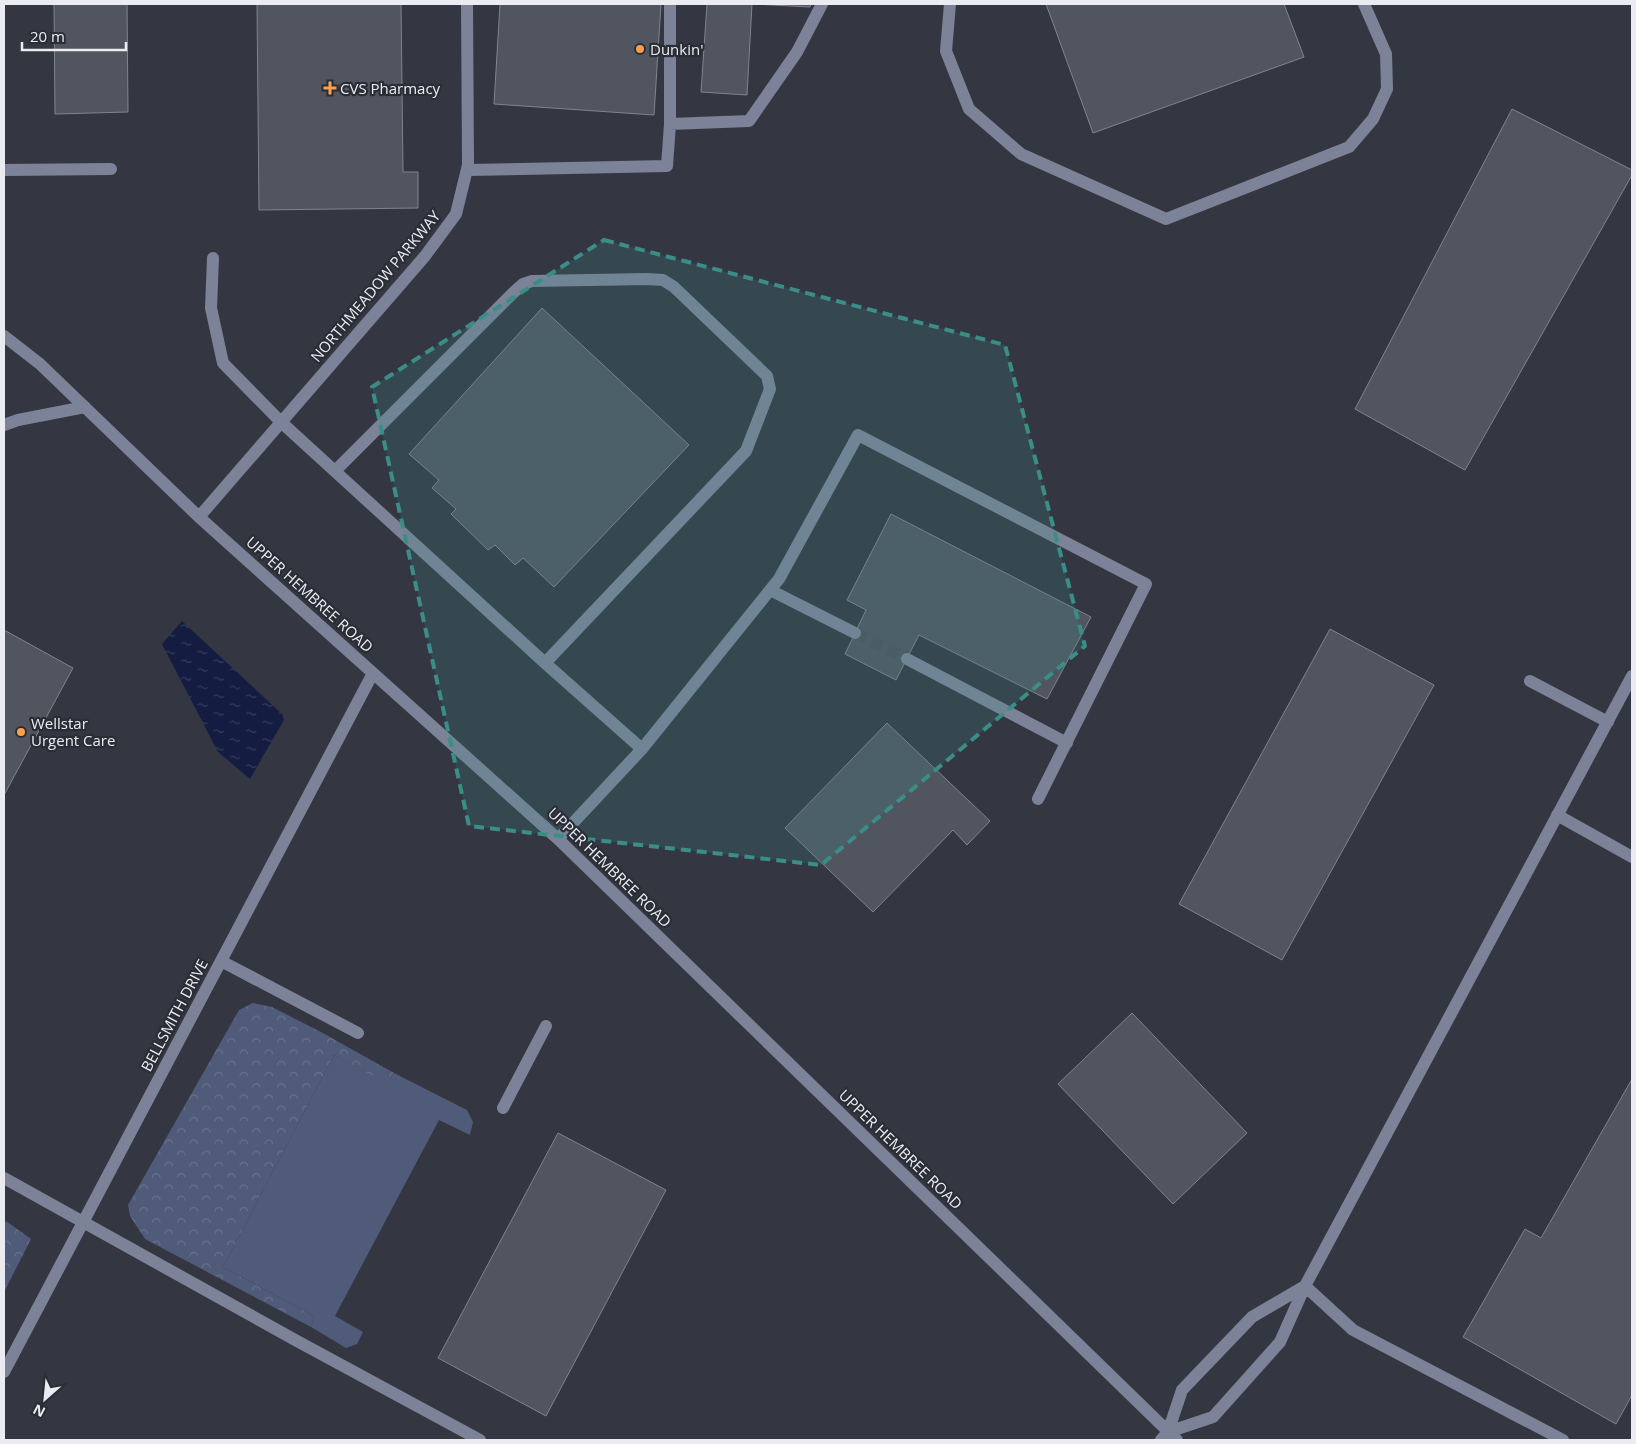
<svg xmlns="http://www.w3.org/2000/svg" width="1636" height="1444" font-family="'Open Sans',sans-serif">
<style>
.grass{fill:#505a79}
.forest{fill:url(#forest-crowns)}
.water{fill:url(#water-ripples)}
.building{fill:#51555f;stroke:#80848f}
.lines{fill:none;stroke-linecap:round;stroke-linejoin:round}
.minor-tunnel{stroke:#4f525c;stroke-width:12;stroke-dasharray:12 6;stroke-linecap:butt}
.minor{stroke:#7c8398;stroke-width:12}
.marked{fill:#3b8e88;fill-opacity:0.2;stroke:#3b8e88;stroke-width:4;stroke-dasharray:10 6;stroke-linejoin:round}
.poi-dot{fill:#f9a04c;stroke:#2a2d36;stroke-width:2}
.labels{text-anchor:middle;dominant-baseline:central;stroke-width:4.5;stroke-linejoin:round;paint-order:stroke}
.poi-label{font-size:15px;fill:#eaecf2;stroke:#2a2d36;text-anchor:start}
.street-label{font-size:15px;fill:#eaecf2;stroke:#2a2d36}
</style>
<defs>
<pattern id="forest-crowns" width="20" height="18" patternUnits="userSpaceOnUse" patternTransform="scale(1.25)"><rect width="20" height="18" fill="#505a79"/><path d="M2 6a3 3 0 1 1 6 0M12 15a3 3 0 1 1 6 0" fill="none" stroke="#69728c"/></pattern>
<pattern id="water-ripples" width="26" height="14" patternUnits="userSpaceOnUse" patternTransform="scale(1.25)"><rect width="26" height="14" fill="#141c42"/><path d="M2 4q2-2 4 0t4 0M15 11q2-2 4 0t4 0" fill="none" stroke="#363d5e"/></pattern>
</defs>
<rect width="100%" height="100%" fill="#343741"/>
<path class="grass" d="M 334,1055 L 388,1083 L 394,1073 L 467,1110 L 473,1122 L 470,1135 L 439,1120 L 335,1316 L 363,1332 L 357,1344 L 346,1348 L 311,1327 L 314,1316 L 223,1267 Z"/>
<path class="forest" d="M 253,1003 L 272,1007 L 321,1032 L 394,1073 L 388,1084 L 334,1055 L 223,1267 L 314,1316 L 311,1327 L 145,1239 L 130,1216 L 128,1205 L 239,1010 Z
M 6,1221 L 31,1239 L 4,1292 L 4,1225 Z"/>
<path class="water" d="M 182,621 L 282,714 L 284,720 L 250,779 L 218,752 L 162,644 Z"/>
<path class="building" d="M 54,4 L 127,4 L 128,112 L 55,114 Z
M 257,4 L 401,4 L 403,172 L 418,172 L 418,208 L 259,210 Z
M 500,4 L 661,4 L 654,115 L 494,104 Z
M 707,4 L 752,4 L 747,95 L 701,92 Z
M 754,4 L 811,4 L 810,7 Z
M 1046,4 L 1284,4 L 1304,57 L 1093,133 Z
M 1512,109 L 1632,170 L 1632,175 L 1465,470 L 1355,409 Z
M 542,308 L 689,445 L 554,587 L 523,558 L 515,565 L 495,545 L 488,550 L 451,514 L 456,509 L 432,488 L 439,480 L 409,454 Z
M 891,514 L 1091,617 L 1047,699 L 919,635 L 896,680 L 845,654 L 866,610 L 847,600 Z
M 1330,629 L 1434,685 L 1282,960 L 1179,904 Z
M 4,630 L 73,668 L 4,795 Z
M 887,723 L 990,821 L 967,845 L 953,830 L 873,912 L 785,828 Z
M 1132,1013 L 1247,1133 L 1173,1204 L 1058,1084 Z
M 1632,1079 L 1632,1395 L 1616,1424 L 1463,1337 L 1525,1229 L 1541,1238 Z
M 558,1133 L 666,1190 L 546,1416 L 438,1358 Z"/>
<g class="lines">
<path class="minor-tunnel" d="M 855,633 L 907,659"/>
<path class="minor" d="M 950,4 L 946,51 L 969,109 L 1021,154 L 1166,219 L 1349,147 L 1373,119 L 1387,89 L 1386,54 L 1364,4
M 670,124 L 670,4
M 4,170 L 111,169
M 467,170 L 667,166 L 670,124 L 749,121 L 797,52 L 822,4
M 213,258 L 211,308 L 223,363 L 281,422 L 545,663 L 746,451 L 770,389 L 767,376 L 674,287 L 663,280 L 647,279 L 532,281 L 523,284 L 513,293 L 335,471
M 4,336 L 40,364 L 199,517 L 558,839 L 1177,1440
M 4,425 L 18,420 L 85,407
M 199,517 L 425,256 L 456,214 L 468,165 L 467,4
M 770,590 L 855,633
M 907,659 L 1067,743
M 545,663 L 642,749
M 1530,681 L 1608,722
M 1557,815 L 1632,857
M 558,839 L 642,749 L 770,590 L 779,579 L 858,435 L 1146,584 L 1038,799
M 221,961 L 358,1033
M 503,1108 L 546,1026
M 4,1178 L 297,1341 L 480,1440
M 1305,1286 L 1353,1330 L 1563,1440
M 4,1372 L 373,673
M 1168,1432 L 1213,1417 L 1280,1342 L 1305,1286 L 1632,676
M 1161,1440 L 1168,1432 L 1182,1390 L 1252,1317 L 1305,1286"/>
</g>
<path class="marked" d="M 604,240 L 1005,345 L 1085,646 L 821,865 L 469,826 L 372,387 Z"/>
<g class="poi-dot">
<circle cx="640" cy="49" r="5"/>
<path d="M327.5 80.5h5v5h5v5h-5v5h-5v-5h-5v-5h5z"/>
<circle cx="21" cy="732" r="5"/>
</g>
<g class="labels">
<g class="poi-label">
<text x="650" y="49">Dunkin'</text>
<text x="340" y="88">CVS Pharmacy</text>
<text x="31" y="723">Wellstar<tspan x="31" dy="17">Urgent Care</tspan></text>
</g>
<g class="street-label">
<text transform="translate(375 286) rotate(-50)">NORTHMEADOW PARKWAY</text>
<text transform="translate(310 594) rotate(42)">UPPER HEMBREE ROAD</text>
<text transform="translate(610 867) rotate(44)">UPPER HEMBREE ROAD</text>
<text transform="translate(174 1015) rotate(-62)">BELLSMITH DRIVE</text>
<text transform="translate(901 1149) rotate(44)">UPPER HEMBREE ROAD</text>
</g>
</g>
<rect width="1636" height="1444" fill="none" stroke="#eaecf2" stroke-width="10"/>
<g transform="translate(45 1399) rotate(207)" stroke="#2a2d36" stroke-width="4" paint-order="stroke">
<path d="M0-4L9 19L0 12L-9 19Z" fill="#eaecf2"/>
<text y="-8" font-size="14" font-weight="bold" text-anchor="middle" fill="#eaecf2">N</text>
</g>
<path d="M22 42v8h104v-8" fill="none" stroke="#eaecf2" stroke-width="2.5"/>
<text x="30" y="42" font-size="15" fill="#eaecf2" stroke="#2a2d36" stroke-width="4" paint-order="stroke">20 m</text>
</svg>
